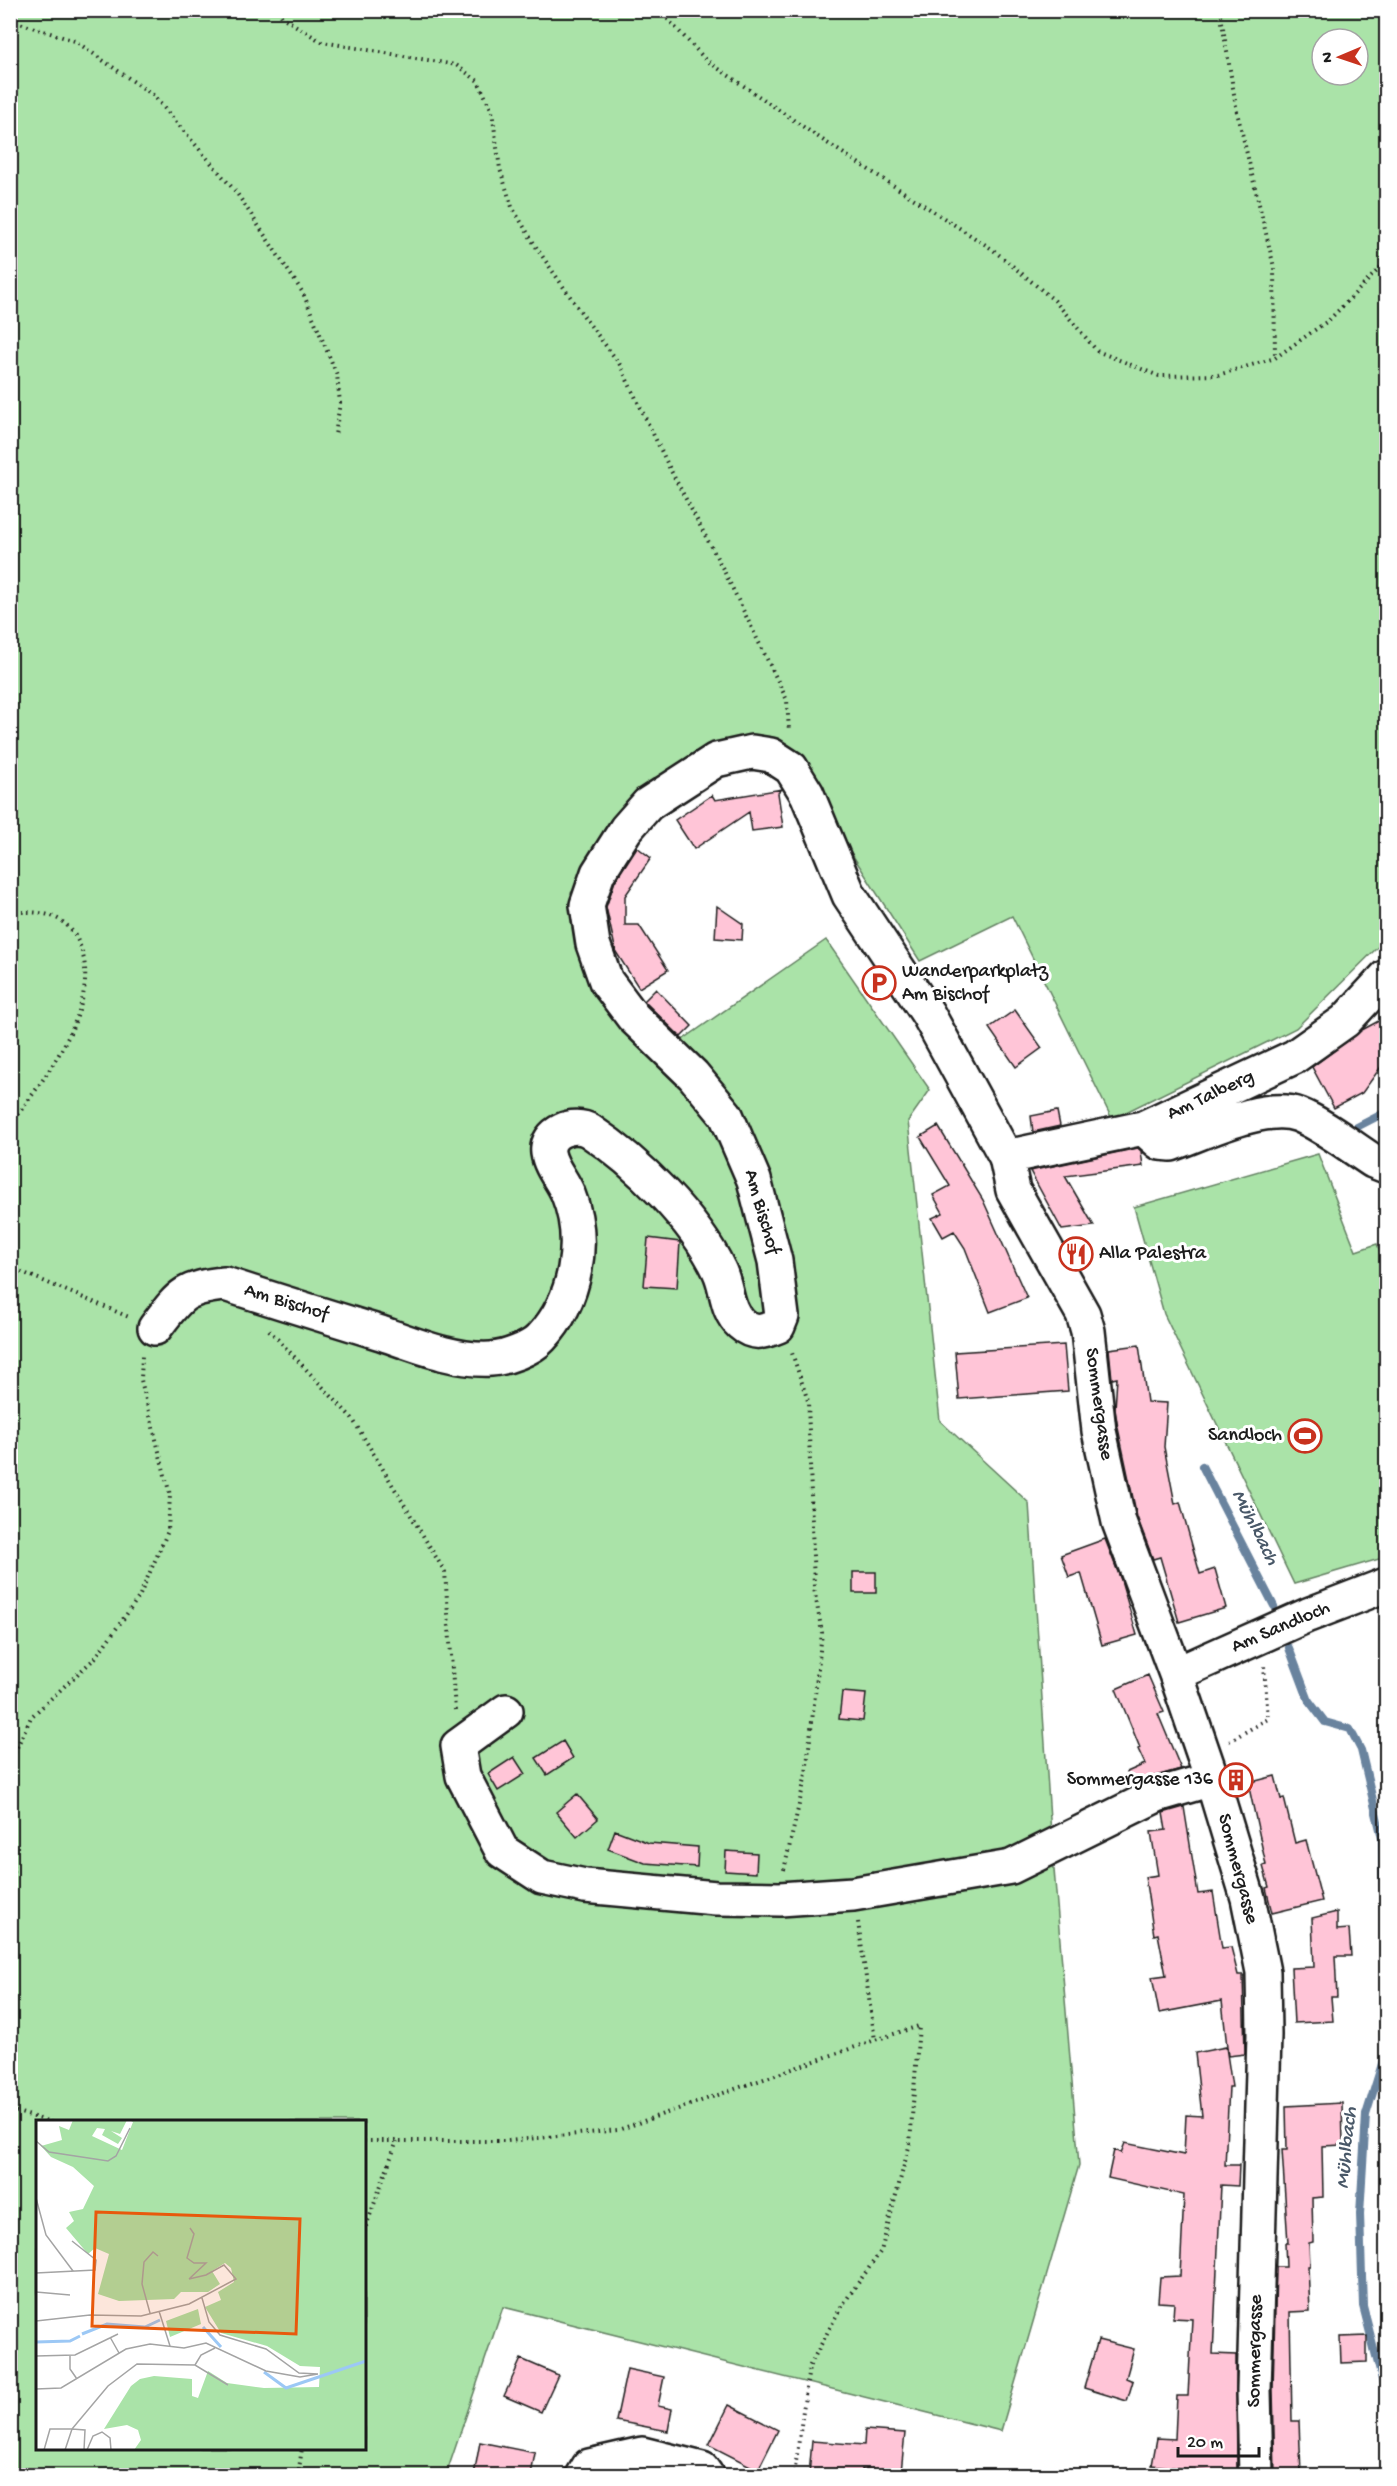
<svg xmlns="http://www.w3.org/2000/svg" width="1397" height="2486" font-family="'Gochi Hand',sans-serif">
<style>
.green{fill:#aae3a8;stroke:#638062;stroke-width:1.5;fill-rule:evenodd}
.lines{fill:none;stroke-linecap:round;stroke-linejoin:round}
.stream{stroke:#69839e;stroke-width:8}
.building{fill:#ffc5d7;stroke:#1c1c1c;stroke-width:1.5}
.minor-casing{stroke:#1c1c1c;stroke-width:38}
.path{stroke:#1c1c1c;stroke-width:4;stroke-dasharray:1.5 4.5;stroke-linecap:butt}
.minor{stroke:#fff;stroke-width:33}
.labels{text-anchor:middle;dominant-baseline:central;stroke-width:6;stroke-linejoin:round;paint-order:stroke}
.poi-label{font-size:20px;fill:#1c1c1c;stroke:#fff;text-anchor:start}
.street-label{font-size:20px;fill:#1c1c1c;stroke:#fff}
.water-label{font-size:21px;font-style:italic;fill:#495868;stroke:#fff}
.inset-river{fill:none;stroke:#9cc8f5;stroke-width:3}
.inset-road{fill:none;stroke:#a4a4a4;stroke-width:1.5}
.view{fill:#e8590c;fill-opacity:0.15;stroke:#e8590c;stroke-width:3}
.inset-edge{fill:none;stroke:#1c1c1c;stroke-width:3}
</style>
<rect width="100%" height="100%" fill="#fff"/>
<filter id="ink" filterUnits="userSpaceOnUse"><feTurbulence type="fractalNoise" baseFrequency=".0167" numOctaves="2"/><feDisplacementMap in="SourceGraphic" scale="12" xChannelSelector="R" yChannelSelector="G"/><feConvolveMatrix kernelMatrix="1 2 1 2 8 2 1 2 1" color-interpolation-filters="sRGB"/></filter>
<g filter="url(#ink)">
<path class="green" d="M 11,11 L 1386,11 L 1386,939 L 1296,1028 L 1112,1119 L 1012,916 L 920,961 L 797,768 L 738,760 L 625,820 L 571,893 L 625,990 L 675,1045 L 826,940 L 930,1090 L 908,1121 L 940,1421 L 1029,1503 L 1051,1834 L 1079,2165 L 1001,2431 L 503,2307 L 446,2475 L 11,2476 ZM 1322,39 L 1358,39 L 1358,75 L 1322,75 ZM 38,2122 L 364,2122 L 364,2448 L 38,2448 Z
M 1318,1154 L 1356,1251 L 1377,1244 L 1386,1267 L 1386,1557 L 1294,1584 L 1164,1314 L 1134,1207 Z"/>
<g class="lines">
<path class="stream" d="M 1355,1128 L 1386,1112
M 1202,1466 L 1274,1606
M 1289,1648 L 1309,1701 L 1325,1722 L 1350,1729 L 1361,1750 L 1382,1838 L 1386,2051 L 1366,2115 L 1360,2214 L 1363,2306 L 1386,2395"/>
</g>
<path class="building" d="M 782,789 L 778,793 L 783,827 L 752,831 L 749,812 L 694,849 L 675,820 L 712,795 L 715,800 Z
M 637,847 L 651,858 L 625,896 L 625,925 L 639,925 L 668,970 L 639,988 L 616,952 L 606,907 L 615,881 Z
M 717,906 L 743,924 L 742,940 L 715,938 Z
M 656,989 L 692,1026 L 681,1037 L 644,1001 Z
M 1015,1010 L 1042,1048 L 1016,1067 L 989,1028 Z
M 1386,1017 L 1386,1060 L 1362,1093 L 1334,1108 L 1312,1067 L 1362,1030 Z
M 1057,1111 L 1060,1126 L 1033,1132 L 1031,1116 Z
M 938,1126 L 983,1200 L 1027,1298 L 990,1312 L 965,1248 L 954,1231 L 943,1237 L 932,1218 L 943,1213 L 933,1195 L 950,1186 L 920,1137 Z
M 1138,1148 L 1141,1151 L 1143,1166 L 1065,1176 L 1094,1226 L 1062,1230 L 1030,1171 Z
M 648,1238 L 680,1242 L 677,1288 L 644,1286 Z
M 1064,1345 L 1068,1391 L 959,1399 L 955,1352 Z
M 1139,1345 L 1147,1402 L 1167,1403 L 1164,1447 L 1175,1504 L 1180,1502 L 1200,1574 L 1215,1569 L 1226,1608 L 1179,1622 L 1160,1557 L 1153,1559 L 1137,1517 L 1118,1428 L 1115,1409 L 1117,1378 L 1112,1379 L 1109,1349 Z
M 1105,1539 L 1121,1580 L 1137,1635 L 1102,1645 L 1081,1573 L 1069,1577 L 1061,1555 Z
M 853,1572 L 876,1572 L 876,1593 L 853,1593 Z
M 1148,1675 L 1164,1712 L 1158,1714 L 1181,1769 L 1152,1777 L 1133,1786 L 1127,1772 L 1145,1764 L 1138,1749 L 1140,1748 L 1116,1689 Z
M 842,1692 L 866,1694 L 863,1721 L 839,1719 Z
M 563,1741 L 573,1758 L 547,1775 L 536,1758 Z
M 514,1757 L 525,1774 L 498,1791 L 488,1774 Z
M 1275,1776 L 1281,1799 L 1284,1798 L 1295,1843 L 1306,1840 L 1322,1901 L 1272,1913 L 1266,1888 L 1269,1887 L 1263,1866 L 1266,1865 L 1248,1783 Z
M 577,1794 L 598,1819 L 577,1837 L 556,1812 Z
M 1184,1807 L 1198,1894 L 1213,1892 L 1222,1948 L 1231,1947 L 1238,1975 L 1243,1975 L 1245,2054 L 1228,2056 L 1222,2001 L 1159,2013 L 1152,1977 L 1166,1975 L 1158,1934 L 1154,1935 L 1145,1877 L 1158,1875 L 1151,1832 L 1166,1830 L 1163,1813 Z
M 615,1830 L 649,1843 L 698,1847 L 697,1867 L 645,1863 L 608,1849 Z
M 726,1851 L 757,1853 L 756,1873 L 725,1871 Z
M 1337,1912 L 1337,1930 L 1349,1929 L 1351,1956 L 1335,1956 L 1337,1997 L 1331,1997 L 1333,2021 L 1294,2023 L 1291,1968 L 1314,1967 L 1312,1918 Z
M 1226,2047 L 1232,2087 L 1229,2087 L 1225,2165 L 1239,2165 L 1238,2186 L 1221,2185 L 1213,2354 L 1236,2355 L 1237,2475 L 1152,2465 L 1157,2438 L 1175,2439 L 1177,2396 L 1188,2396 L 1192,2319 L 1173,2318 L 1174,2303 L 1158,2302 L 1160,2277 L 1180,2276 L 1184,2195 L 1108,2178 L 1114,2150 L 1121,2153 L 1125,2143 L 1184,2155 L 1186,2115 L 1202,2116 L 1195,2053 Z
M 1342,2103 L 1343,2145 L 1322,2146 L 1323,2197 L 1312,2198 L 1313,2242 L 1309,2243 L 1310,2266 L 1308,2266 L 1310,2311 L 1290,2312 L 1292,2421 L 1299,2421 L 1301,2475 L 1275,2475 L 1273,2390 L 1276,2267 L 1286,2267 L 1285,2243 L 1288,2243 L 1282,2150 L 1287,2150 L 1286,2106 Z
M 1367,2336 L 1367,2362 L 1341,2363 L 1340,2337 Z
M 1098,2340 L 1134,2349 L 1126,2378 L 1133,2381 L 1127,2401 L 1084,2388 Z
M 521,2359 L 558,2375 L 541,2412 L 504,2396 Z
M 627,2369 L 664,2377 L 658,2406 L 672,2409 L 668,2431 L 616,2421 Z
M 729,2405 L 778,2430 L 758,2470 L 709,2445 Z
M 865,2430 L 905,2433 L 901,2472 L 862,2469 L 862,2475 L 809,2475 L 812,2441 L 864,2445 Z
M 480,2442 L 535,2453 L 531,2475 L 474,2475 Z"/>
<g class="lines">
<defs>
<path id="minor" d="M 1143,1128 L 1160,1143 L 1171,1144 C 1205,1132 1266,1102 1299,1115 C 1320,1123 1353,1148 1373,1161 L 1386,1166
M 1006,1157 L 1143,1128 L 1294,1057 L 1345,1021 L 1386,977
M 155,1328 C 180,1295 183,1288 225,1284 C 277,1301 329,1317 381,1333 C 416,1345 454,1361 491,1359 C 506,1358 531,1349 541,1338 C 576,1301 587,1241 568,1194 C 563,1181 550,1167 548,1153 C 545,1132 574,1121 590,1131 C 637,1162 695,1219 719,1270 C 728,1288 725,1309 741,1324 C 753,1335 764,1332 778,1326 L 782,1316 L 775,1261 L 754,1180 L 726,1115 L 693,1075 L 633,1017 L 606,981 L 593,944 L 587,905 L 598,873 L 626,829 L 648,804 L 716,760 L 752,752 L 771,755 L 791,768 L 807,794 L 849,895 L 928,1014 L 1006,1157 L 1013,1190 L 1083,1314 L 1088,1331 L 1099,1431 L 1119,1522 L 1176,1674 L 1212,1779 L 1248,1898 L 1263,1972 L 1264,2035 L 1254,2390 L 1256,2476
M 1176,1674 L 1308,1615 L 1386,1585
M 506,1711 L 458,1746 L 463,1776 L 502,1851 L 542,1877 L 585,1886 L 716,1898 L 780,1899 L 853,1894 L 1011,1867 L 1157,1795 L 1212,1779
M 583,2476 L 589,2466 L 642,2454 L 702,2469 L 707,2476"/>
</defs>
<use href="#minor" class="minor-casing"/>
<path class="path" d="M 278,10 L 282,17 L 322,42 L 456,65 L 478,81 L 492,111 L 500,169 L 512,207 L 538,250 L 587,321 L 619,363 L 670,469 L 723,569 L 787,700 L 789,731
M 659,10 L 706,60 L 824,141 L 992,249 L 1055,301 L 1097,351 L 1159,376 L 1218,375 L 1275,358 L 1329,320 L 1386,262
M 1220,10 L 1237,112 L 1274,267 L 1275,358
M 10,20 L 75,41 L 153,95 L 236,192 L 303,293 L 337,375 L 340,403 L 335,435
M 10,913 C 37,910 64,913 77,939 C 108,1000 44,1079 10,1125
M 10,1267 L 129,1317
M 269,1330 L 352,1418 L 445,1572 L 455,1710
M 1229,1741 L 1268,1719 L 1264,1666
M 784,1870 L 806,1774 L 822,1633 L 814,1588 L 808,1401 L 791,1350
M 10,1877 L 13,1871 L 11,1760 L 31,1717 L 95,1658 L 139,1597 L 168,1531 L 170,1495 L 141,1380 L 142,1355
M 858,1922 L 875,2040
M 10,2110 L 51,2122
M 364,2141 L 508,2141 L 618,2130 L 875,2040 L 919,2026 L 910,2143 L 881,2251 L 841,2307 L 809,2367 L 794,2476
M 364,2232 L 397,2141
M 298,2476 L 302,2448"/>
<use href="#minor" class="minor"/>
</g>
</g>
<defs>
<symbol id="parking-ring" viewBox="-11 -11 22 22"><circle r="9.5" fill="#fff" stroke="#c8321e" stroke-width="1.5"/><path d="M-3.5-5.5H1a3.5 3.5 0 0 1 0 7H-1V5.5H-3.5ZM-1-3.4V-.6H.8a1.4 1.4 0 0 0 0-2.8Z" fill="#c8321e"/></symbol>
<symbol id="restaurant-ring" viewBox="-11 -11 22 22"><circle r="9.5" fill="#fff" stroke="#c8321e" stroke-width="1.5"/><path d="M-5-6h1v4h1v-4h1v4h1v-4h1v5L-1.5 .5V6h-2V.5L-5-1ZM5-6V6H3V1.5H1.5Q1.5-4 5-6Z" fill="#c8321e"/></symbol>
<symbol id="stadium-ring" viewBox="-11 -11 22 22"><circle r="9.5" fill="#fff" stroke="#c8321e" stroke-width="1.5"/><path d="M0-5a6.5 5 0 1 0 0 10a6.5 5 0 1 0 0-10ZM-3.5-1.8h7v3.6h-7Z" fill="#c8321e"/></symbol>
<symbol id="building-ring" viewBox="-11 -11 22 22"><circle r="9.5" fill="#fff" stroke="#c8321e" stroke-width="1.5"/><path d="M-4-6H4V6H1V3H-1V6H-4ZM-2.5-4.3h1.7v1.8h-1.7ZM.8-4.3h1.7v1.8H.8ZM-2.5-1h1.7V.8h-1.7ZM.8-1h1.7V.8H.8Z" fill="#c8321e"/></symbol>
</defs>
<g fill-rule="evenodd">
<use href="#parking-ring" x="860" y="964" width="38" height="38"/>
<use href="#restaurant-ring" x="1057" y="1235" width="38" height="38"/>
<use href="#stadium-ring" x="1286" y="1417" width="38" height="38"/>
<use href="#building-ring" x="1217" y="1761" width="38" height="38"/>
</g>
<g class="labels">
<g class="poi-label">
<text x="902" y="972">Wanderparkplatz<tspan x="902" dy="23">Am Bischof</tspan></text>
<text x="1099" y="1254">Alla Palestra</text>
<text x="1282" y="1436" text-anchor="end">Sandloch</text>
<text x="1213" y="1780" text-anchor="end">Sommergasse 136</text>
</g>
<g class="street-label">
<text transform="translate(1211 1096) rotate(-25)">Am Talberg</text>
<text transform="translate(761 1212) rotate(74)">Am Bischof</text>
<text transform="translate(286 1303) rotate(17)">Am Bischof</text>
<text transform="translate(1098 1404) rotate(82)">Sommergasse</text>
<text transform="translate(1281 1628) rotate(-23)">Am Sandloch</text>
<text transform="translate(1237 1869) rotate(75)">Sommergasse</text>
<text transform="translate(1256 2351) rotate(-89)">Sommergasse</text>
</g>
<g class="water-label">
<text transform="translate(1254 1528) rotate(63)">Mühlbach</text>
<text transform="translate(1348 2148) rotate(-84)">Mühlbach</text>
</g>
</g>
<g transform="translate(36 2120)">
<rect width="330" height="330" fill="#fff"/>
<path d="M 37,0 L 91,0 L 84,14 L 75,11 L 86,18 L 82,24 L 66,15 L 69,9 L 61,8 L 56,16 L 86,30 L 97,2 L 93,0 L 330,0 L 330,330 L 98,330 L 105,320 L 102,310 L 91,305 L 68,309 L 95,266 L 104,259 L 118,256 L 156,259 L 156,276 L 162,278 L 172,251 L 191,263 L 228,268 L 283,267 L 284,247 L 264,246 L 231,226 L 185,213 L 169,187 L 185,180 L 182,172 L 198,162 L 195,148 L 189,143 L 176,151 L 184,164 L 172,172 L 145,172 L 138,179 L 83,181 L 62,174 L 73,134 L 59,128 L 52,134 L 30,108 L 38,101 L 33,92 L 47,89 L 58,66 L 37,47 L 15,37 L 5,26 L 26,20 L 23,6 L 33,10 ZM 162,189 L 165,204 L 134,217 L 130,201 Z" fill="#aae3a8"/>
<path class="inset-river" d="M 167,207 L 185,227M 46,214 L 71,204 L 109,207 L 124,200M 0,222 L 34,221 L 44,216M 228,252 L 250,268 L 330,241"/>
<path class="inset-road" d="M 0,21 L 13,32 L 72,41 L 80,36 L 94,8M 0,78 L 10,115 L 37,151M 0,153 L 59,150 L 60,140 L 36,121M 153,159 L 170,143 L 158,143 L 151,138 L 158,114 L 154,108M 0,172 L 34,175M 166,178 L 173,202 L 184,215 L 230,229 L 263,253 L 282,254M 123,191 L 134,226M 114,193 L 106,164 L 108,142 L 117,132 L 122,136M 0,201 L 54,195 L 105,196 L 153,184 L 200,159 L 188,145 L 170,155 L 153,159M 74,217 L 83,233M 0,236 L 39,235 L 82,214M 34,236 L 34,249 L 41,259M 159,245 L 165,235 L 179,228M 0,269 L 25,268 L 90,229 L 114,224 L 148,228 L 170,223 L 230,251 L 264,257 L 282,254M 8,330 L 14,309 L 36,309 L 72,266 L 101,244 L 159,245 L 192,265M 29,330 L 36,309 L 49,310 L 48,330M 51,330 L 57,316 L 66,312 L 74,318 L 75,330"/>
<path class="view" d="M 60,92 L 264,99 L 260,214 L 56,206 Z"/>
<rect width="330" height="330" class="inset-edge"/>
</g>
<rect width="1397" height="2486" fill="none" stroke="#fff" stroke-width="36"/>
<rect x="18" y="18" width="1361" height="2450" fill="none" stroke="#1c1c1c" stroke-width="2" filter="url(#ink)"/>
<g transform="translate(1340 57) rotate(268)"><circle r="28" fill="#ffffff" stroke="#a4a4a4" stroke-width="1.5"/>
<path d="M0-4.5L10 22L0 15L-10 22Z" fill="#c8321e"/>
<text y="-9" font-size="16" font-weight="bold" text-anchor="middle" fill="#1c1c1c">N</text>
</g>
<path d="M1178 2447v9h81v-9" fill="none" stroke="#1c1c1c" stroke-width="3"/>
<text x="1187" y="2447" font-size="18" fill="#1c1c1c" stroke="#ffffff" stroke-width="4.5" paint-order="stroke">20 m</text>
</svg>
